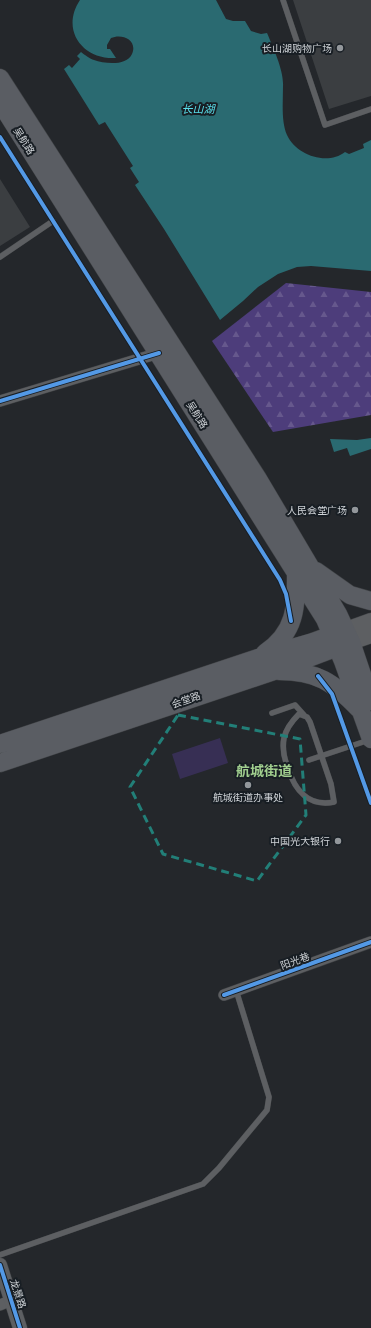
<svg xmlns="http://www.w3.org/2000/svg" width="371" height="1328" font-family="Helvetica,'Noto Sans SC',sans-serif">
<style>
.forest{fill:url(#forest-firs)}
.pitch{fill:#372f54}
.water{fill:#2a6a71}
.building{fill:#3b3e41}
.lines{fill:none;stroke-linecap:round;stroke-linejoin:round}
.service-casing{stroke:#404346;stroke-width:6}
.minor-casing{stroke:#404346;stroke-width:12}
.tertiary-casing{stroke:#404346;stroke-width:15}
.secondary-casing{stroke:#404346;stroke-width:17}
.primary-casing{stroke:#404346;stroke-width:19}
.service{stroke:#5d5f62;stroke-width:5.5}
.minor{stroke:#5d5f62;stroke-width:11}
.tertiary{stroke:#5d5f62;stroke-width:14}
.secondary{stroke:#5d5f62;stroke-width:16}
.primary{stroke:#5a5d63;stroke-width:18}
.cycleway-casing{stroke:#181e24;stroke-width:6}
.cycleway{stroke:#5399e6;stroke-width:4}
.marked{fill:none;stroke:#227f78;stroke-width:3;stroke-dasharray:8 5;stroke-linejoin:round}
.poi-dot{fill:#93979b;stroke:#181e24;stroke-width:1.5}
.labels{text-anchor:middle;dominant-baseline:central;stroke-width:4;stroke-linejoin:round;paint-order:stroke}
.poi-label{font-size:10px;fill:#cfd3d7;stroke:#181e24;text-anchor:end}
.street-label{font-size:10px;fill:#cfd3d7;stroke:#181e24}
.water-label{font-size:11px;font-style:italic;fill:#59dfeb;stroke:#181e24}
.district-label{font-size:14px;font-weight:bold;fill:#a0ce8e;stroke:#181e24}
</style>
<defs>
<pattern id="forest-firs" width="22" height="20" patternUnits="userSpaceOnUse"><rect width="22" height="20" fill="#4d3d7b"/><path d="M5 1l3.5 6h-7zM16 11l3.5 6h-7z" fill="#66588d"/></pattern>
</defs>
<rect width="100%" height="100%" fill="#24272b"/>
<path class="forest" d="M 286,283 L 371,292 L 371,415 L 273,432 L 212,341 Z"/>
<path class="pitch" d="M 220,738 L 228,763 L 180,779 L 172,754 Z"/>
<path class="water" d="M 80,0 L 216,0 L 226,19 L 233,21 L 245,21 L 251,31 L 261,34 L 267,33 C 273,47 284,71 283,86 C 283,102 281,121 287,135 C 296,155 327,166 345,152 L 349,154 L 364,148 L 363,144 L 371,140 L 371,271 L 311,266 L 297,267 L 278,274 L 258,287 L 243,301 L 220,320 L 164,229 L 135,185 L 139,182 L 130,168 L 133,166 L 105,122 L 99,125 L 64,69 L 69,65 L 72,68 L 80,59 L 77,56 L 81,52 C 85,55 90,59 94,60 C 105,64 127,66 132,54 C 138,40 122,33 111,38 L 107,45 L 107,49 L 110,49 L 116,58 C 83,60 60,30 80,0 Z
M 371,438 L 371,449 L 350,456 L 347,448 L 334,452 L 330,439 L 357,440 Z"/>
<path class="building" d="M 293,0 L 371,0 L 371,96 L 329,109 Z
M 0,179 L 30,227 L 0,246 Z"/>
<g class="lines">
<defs>
<path id="service" d="M 283,0 L 325,125 L 371,109
M 0,257 L 53,221
M 272,713 L 295,705 L 304,715
M 299,714 L 307,717 L 310,722 L 331,784 L 334,802 C 309,807 295,791 288,768 C 284,758 282,748 284,738 C 286,729 292,721 299,714 Z
M 309,760 L 369,740
M 0,1255 L 203,1184 L 219,1168 L 267,1110 L 269,1097 L 236,990"/>
<path id="minor" d="M 0,401 L 159,353
M 224,995 L 371,942
M 0,1305 L 12,1300"/>
<path id="tertiary" d="M 0,1265 L 20,1328"/>
<path id="secondary" d="M 346,630 L 371,621
M 351,642 L 371,635"/>
<path id="primary" d="M 0,78 L 258,479 L 338,614 L 351,642 L 371,701
M 0,102 L 325,619 L 343,661 L 371,739
M 316,571 L 350,595 L 371,601
M 265,653 C 296,632 296,608 296,573
M 279,671 C 317,671 333,682 359,709
M 0,744 L 258,658 L 313,642 L 343,631
M 0,763 L 274,671 L 348,643"/>
</defs>
<use href="#service" class="service-casing"/>
<use href="#minor" class="minor-casing"/>
<use href="#tertiary" class="tertiary-casing"/>
<use href="#secondary" class="secondary-casing"/>
<use href="#primary" class="primary-casing"/>
<use href="#service" class="service"/>
<use href="#minor" class="minor"/>
<use href="#tertiary" class="tertiary"/>
<use href="#secondary" class="secondary"/>
<use href="#primary" class="primary"/>
<defs>
<path id="cycleway" d="M 0,137 L 280,580 L 286,594 L 291,621
M 0,401 L 159,353
M 318,676 L 332,694 L 371,803
M 224,995 L 371,942
M 0,1265 L 20,1328"/>
</defs>
<use href="#cycleway" class="cycleway-casing"/>
<use href="#cycleway" class="cycleway"/>
</g>
<path class="marked" d="M 178,715 L 300,739 L 306,815 L 257,881 L 163,854 L 130,787 Z"/>
<g class="poi-dot">
<circle cx="340" cy="48" r="4"/>
<circle cx="355" cy="510" r="4"/>
<circle cx="248" cy="785" r="4"/>
<circle cx="338" cy="841" r="4"/>
</g>
<g class="labels">
<g class="poi-label">
<text x="332" y="48">长山湖购物广场</text>
<text x="347" y="510">人民会堂广场</text>
<text x="248" y="797" text-anchor="middle">航城街道办事处</text>
<text x="330" y="841">中国光大银行</text>
</g>
<g class="street-label">
<text transform="translate(24 141) rotate(58)">吴航路</text>
<text transform="translate(197 415) rotate(58)">吴航路</text>
<text transform="translate(186 700) rotate(-19)">会堂路</text>
<text transform="translate(295 961) rotate(-20)">阳光巷</text>
<text transform="translate(18 1294) rotate(72)">龙景路</text>
</g>
<g class="water-label">
<text x="198" y="109">长山湖</text>
</g>
<g class="district-label">
<text x="264" y="771">航城街道</text>
</g>
</g>
</svg>
